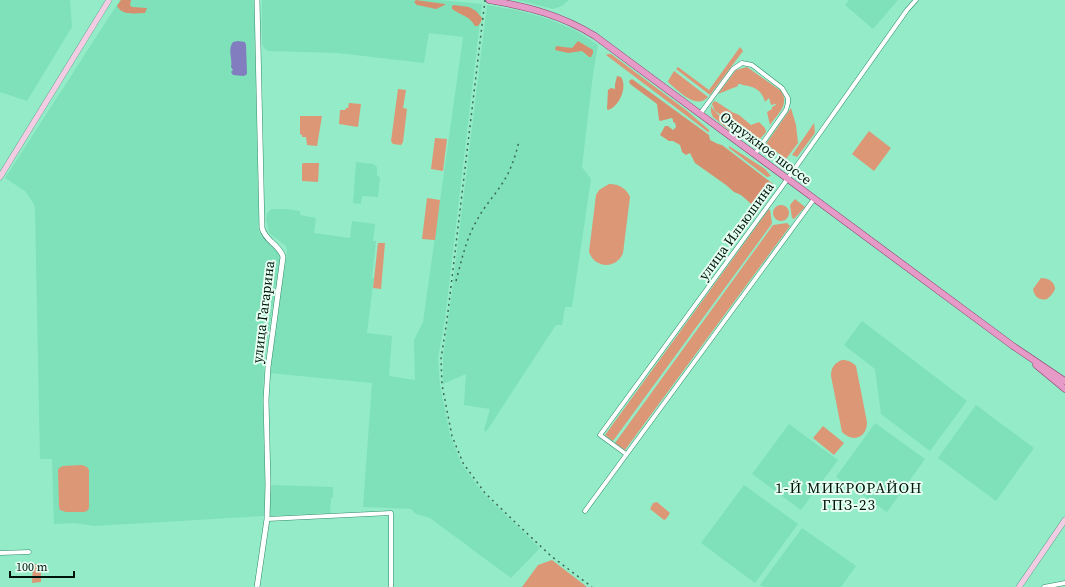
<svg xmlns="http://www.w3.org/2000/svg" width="1065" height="587" font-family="'Source Serif 4',serif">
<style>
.built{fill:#7fe1b9}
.green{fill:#dc9777}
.forest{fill:#d68f6e}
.water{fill:#817dbf}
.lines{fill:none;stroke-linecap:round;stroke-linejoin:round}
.minor-casing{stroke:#2d8a69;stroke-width:5}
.tertiary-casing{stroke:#2d8a69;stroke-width:6}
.secondary-casing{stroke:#2d8a69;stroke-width:6}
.primary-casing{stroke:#893f6d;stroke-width:7}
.minor{stroke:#fff;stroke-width:4}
.tertiary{stroke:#fff;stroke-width:5}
.secondary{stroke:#f2cce3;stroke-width:5.5}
.primary{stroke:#e59ac7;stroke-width:6}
.rail{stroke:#3b6a56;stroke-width:1.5;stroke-dasharray:2 4;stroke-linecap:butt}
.labels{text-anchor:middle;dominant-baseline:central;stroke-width:4;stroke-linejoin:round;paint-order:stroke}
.street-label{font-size:14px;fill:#00140b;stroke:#e6fff3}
.neighbourhood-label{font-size:15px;letter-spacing:1px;fill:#00140b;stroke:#e6fff3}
</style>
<rect width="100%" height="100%" fill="#93ecc7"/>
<path class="built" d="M 0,0 L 70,0 L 72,27 L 27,101 L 0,92 Z
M 120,0 L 254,0 L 259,232 L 261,236 L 278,253 L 280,259 L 264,362 L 263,401 L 265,486 L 264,516 L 94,526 L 75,523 L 54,524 L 52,459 L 40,459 L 35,210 L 34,204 L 25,191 L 5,178 Z
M 262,0 L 440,0 L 482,4 L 445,319 L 438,358 L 440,385 L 450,435 L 461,463 L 483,493 L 540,548 L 511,578 L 430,518 L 416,514 L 411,509 L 363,507 L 372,383 L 269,373 L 287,253 L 286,246 L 269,233 L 266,219 L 267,214 L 271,209 L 287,209 L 300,211 L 300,215 L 316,218 L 314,233 L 350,238 L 352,221 L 375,224 L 373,241 L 376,241 L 372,278 L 374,278 L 367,333 L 392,336 L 389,376 L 415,380 L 414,340 L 423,322 L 463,37 L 429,33 L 424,63 L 338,53 L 268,51 L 264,48 L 262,44 Z
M 517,0 L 569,0 L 562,6 L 553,9 Z
M 849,0 L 898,0 L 873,29 L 845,5 Z
M 487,5 L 516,10 L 546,18 L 575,30 L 598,45 L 593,74 L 582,167 L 591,179 L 572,307 L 565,307 L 562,325 L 556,325 L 486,432 L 484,430 L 490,409 L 464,405 L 466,374 L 443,384 L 443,358 L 453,283 Z
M 356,162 L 373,164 L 377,167 L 377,176 L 380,177 L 378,197 L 362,196 L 361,204 L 353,203 Z
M 862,321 L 967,401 L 930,451 L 881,414 L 875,369 L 844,345 Z
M 976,405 L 1034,448 L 996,501 L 938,458 Z
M 875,423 L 925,459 L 887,512 L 836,477 Z
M 789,424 L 838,460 L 801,510 L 752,474 Z
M 270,485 L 333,487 L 333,498 L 331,498 L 330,513 L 269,516 Z
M 744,485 L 798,524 L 755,583 L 701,543 Z
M 802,528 L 856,566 L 841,587 L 763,587 L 760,585 Z"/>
<path class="green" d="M 740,47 L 743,51 L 710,95 L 676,69 L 678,67 L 709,90 Z
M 608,54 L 611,54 L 686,110 L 709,130 L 709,132 L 708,132 L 606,55 Z
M 747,67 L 781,91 C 790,104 778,114 770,125 L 767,112 L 772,109 L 772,107 L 776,105 L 776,104 L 771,105 L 769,98 L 765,102 C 762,90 754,86 742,85 L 741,84 L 738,84 L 738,86 L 718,94 L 736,70 Z
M 674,71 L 708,97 C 696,110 679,91 669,83 L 668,81 Z
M 398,89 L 406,90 L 403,108 L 407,109 L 403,142 L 401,145 L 393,144 L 391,141 Z
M 714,101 L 717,102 L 732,112 L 739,115 L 751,125 L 759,122 L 765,128 L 766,132 L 760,139 L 748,134 L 715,111 L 712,104 Z
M 349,103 L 361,104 L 358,127 L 339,124 L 340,110 L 345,110 L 346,108 L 348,108 Z
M 711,106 C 719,119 744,135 758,140 C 746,146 723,125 713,117 L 711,112 Z
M 791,108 L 796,125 L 798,143 L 786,159 L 766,144 Z
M 300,116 L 322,116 L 317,146 L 307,145 L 306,137 L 302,137 L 302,135 L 300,134 Z
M 814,123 L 815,133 L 797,157 L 792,155 Z
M 869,131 L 891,148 L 874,171 L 852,154 Z
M 435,138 L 447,139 L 443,171 L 431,169 Z
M 729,146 L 765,169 L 771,176 L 767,177 L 733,151 L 729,148 Z
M 304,163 L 319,163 L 318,182 L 302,181 L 302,164 Z
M 609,184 C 619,184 626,188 630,197 L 623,253 C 617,269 595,269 589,252 L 596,195 L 599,190 Z
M 427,198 L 440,200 L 435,240 L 422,239 Z
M 795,199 L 805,207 L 794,219 L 792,218 L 790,205 Z
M773 213a8 8 0 1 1 16 0a8 8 0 1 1-16 0Z
M 769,209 L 770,210 L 772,223 L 771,225 L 613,441 L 605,435 Z
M 787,223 L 790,226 L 625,450 L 615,443 L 773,225 Z
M 378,243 L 385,243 L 381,289 L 373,288 Z
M 1041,278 C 1047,278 1055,281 1055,289 C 1054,292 1050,297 1047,299 C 1040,301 1034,297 1033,289 Z
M 842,360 C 848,360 852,362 856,366 L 867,422 C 867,438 853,443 842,432 L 831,376 C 831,368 834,363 842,360 Z
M 823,426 L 844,443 L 834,455 L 813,438 Z
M 82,465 L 87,467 L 89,470 L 89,508 L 87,511 L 84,512 L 66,512 L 60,510 L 59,507 L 58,470 L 59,468 L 63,466 Z
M 657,502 L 670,513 L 666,519 L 664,520 L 650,509 L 653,503 Z
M 552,560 L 587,587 L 522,587 L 538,565 Z
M 33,564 L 41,564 L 41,582 L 32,583 Z"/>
<path class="forest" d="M 121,0 L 131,0 L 130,5 L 132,7 L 147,8 L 145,13 C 135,13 122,16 117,6 Z
M 416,0 L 445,4 L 445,5 L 436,9 L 417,5 L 414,2 Z
M 454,5 L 469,7 L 476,11 L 482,18 L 481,22 L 478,26 L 475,26 C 470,16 460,15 452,9 L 452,6 Z
M 578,41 L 593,50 L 593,53 L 591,57 L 589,57 L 582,51 L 568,53 L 555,50 L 556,46 L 572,48 Z
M 617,76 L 621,77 C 628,87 619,107 608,110 L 607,109 L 608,90 L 611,88 L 615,89 L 615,84 Z
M 632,79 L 709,135 L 710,140 L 718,144 L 722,145 L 773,184 L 774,187 L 766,200 L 763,198 L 759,200 L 763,204 L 758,210 L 741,195 L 734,192 L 726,185 L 695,163 L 690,153 L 686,155 L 682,152 L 680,145 L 673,141 L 669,141 L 660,135 L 665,126 L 668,126 L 673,130 L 676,127 L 675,123 L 673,122 L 673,120 L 672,118 L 660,121 L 659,120 L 657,104 L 630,84 L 629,81 Z"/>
<path class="water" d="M 238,41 L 245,42 L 246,45 L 247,74 L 244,76 L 233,75 L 231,72 L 233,70 L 231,67 C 233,59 227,50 233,42 Z"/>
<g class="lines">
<defs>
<path id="minor" d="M 700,114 L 733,69 L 742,63 L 752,65 L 782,88 L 788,98 L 788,103 L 786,110 L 755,154
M 626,454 L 600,435 L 781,188 L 907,10 L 916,0
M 585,511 L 814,199
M 267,519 L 391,513 L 391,587
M 0,553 L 29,552
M 1044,587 L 1065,583"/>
<path id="tertiary" d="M 257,587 L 267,519 L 268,485 L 266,400 L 268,367 L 283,257 C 280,245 265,241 262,228 L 257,0"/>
<path id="secondary" d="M 0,177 L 109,0
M 1019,587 L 1065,520"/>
<path id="primary" d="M 489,0 C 529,7 561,15 595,36 L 1013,346 L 1065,381
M 1036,365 L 1065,389"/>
</defs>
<use href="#minor" class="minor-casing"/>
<use href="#tertiary" class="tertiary-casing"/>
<use href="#secondary" class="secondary-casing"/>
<use href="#primary" class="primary-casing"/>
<use href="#minor" class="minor"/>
<use href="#tertiary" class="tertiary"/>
<use href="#secondary" class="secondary"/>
<use href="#primary" class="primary"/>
<path class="rail" d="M 485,0 L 447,320 L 441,359 L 442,385 L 452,436 L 463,463 L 485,493 L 516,523 L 551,556 L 592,587
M 456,281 C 462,259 466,239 477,220 C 485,205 497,193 505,179 C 512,167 516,154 519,141"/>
</g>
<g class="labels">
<g class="street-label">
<text transform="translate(766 148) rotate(37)">Окружное шоссе</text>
<text transform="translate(736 231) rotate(-54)">улица Ильюшина</text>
<text transform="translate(263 312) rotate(-83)">улица Гагарина</text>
</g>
<g class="neighbourhood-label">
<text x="849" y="487">1-Й МИКРОРАЙОН<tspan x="849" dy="17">ГПЗ-23</tspan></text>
</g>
</g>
<path d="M10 571v6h64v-6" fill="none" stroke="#00140b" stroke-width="2"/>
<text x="16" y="571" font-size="12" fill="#00140b" stroke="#e6fff3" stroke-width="3" paint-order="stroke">100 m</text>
</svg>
